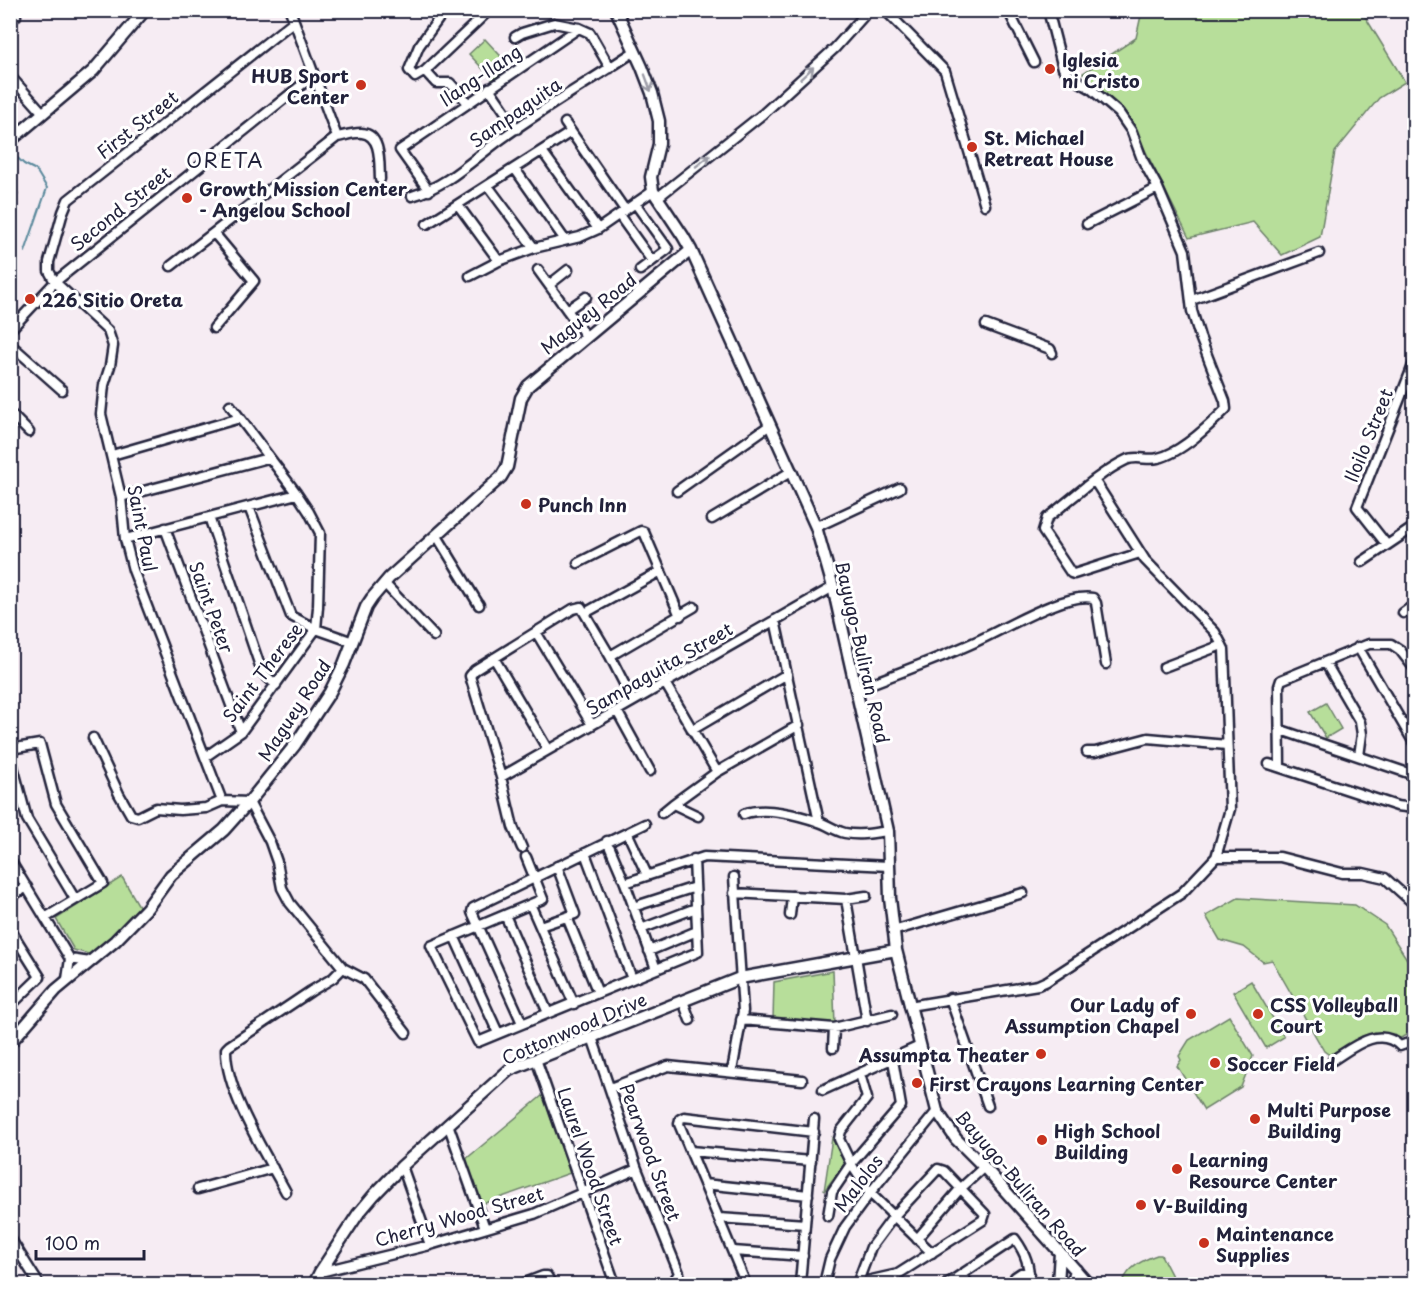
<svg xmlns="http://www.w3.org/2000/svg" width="1425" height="1295" font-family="'Playpen Sans',sans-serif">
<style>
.green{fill:#b7de9a;stroke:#6c806a;stroke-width:1.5}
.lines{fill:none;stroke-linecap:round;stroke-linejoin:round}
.stream{stroke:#59889b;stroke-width:2}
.street-casing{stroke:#22223b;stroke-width:13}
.secondary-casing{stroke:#22223b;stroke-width:15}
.street{stroke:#fff;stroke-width:8}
.secondary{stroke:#fff;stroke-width:10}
.oneway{stroke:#9c9ca7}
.poi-dot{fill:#c8321e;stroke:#fff;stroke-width:2}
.labels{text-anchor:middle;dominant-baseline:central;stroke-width:6;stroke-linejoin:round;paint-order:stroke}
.poi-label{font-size:18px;font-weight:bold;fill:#22223b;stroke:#fff;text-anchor:start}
.street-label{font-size:18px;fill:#22223b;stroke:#fff}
.neighbourhood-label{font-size:20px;letter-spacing:1.5px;fill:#22223b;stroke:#fff}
</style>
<rect width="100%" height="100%" fill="#f6ecf3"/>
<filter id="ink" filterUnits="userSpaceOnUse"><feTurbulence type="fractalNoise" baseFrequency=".0167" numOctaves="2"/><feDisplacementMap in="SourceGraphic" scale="12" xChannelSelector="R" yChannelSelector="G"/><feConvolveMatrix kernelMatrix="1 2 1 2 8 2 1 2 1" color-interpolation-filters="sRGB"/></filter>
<g filter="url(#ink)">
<path class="green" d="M 1361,10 L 1405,82 L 1379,98 L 1335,152 L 1320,237 L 1282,255 L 1253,222 L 1189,238 L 1127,114 L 1083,73 L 1136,38 L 1142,11 Z
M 485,39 L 509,65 L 493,80 L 469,54 Z
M 1326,703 L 1341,729 L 1326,738 L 1310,712 Z
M 122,877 L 142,911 L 96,956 L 74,950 L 56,919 Z
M 1238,898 L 1355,905 L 1385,925 L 1414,970 L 1414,1030 L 1401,1038 L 1375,1033 L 1362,1036 L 1331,1056 L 1324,1051 L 1272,960 L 1263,962 L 1244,947 L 1220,940 L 1206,916 Z
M 833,971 L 835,1025 L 773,1020 L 774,982 Z
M 1251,981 L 1284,1037 L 1266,1048 L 1233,992 Z
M 1229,1016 L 1253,1056 L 1241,1087 L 1204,1110 L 1177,1066 L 1181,1060 L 1179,1056 L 1189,1040 Z
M 543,1095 L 570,1173 L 482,1204 L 466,1159 Z
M 832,1138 L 845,1163 L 824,1191 Z
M 1157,1255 L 1161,1255 L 1176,1284 L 1122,1284 C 1127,1268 1142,1260 1157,1255 Z"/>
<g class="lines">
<path class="stream" d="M 10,151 L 24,164 L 36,170 L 47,188 L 25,252"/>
<defs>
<path id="street" d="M 129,10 L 138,19
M 290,10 L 337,137
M 445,10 L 419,46 L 409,70 L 415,77 L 425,71 L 484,15 L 482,10
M 885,10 L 945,71 L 985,205
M 1008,10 L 1034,62
M 1048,10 L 1063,68 L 1071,77 L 1090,88 L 1119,113 L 1132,132 L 1142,159 L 1158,188
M 10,21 L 16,16
M 515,37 L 522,33 L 554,23 L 579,28 L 590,33 L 610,68
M 425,71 L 436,83 L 450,83 L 468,103
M 10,76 L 43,113
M 489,88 L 517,129
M 565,123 L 625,210
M 542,151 L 598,229
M 515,169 L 565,240
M 488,186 L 534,248
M 429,191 L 400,150 L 579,28
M 10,195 L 12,194
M 412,196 C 444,187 467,165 493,145 C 537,112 589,82 635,51
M 657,198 L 764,113 L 835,48 L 869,10
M 635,203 L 668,249 L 640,270
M 458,205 L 499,261
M 619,215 L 652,261
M 427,224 L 571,132
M 1087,224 L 1158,188 L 1185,251 L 1192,311 L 1200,337 L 1225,401 L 1226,409 C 1209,426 1181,453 1158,458 C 1148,461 1136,455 1126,460 C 1097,474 1072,499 1047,518 L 1043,531 L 1071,573 L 1074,574 L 1140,553
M 171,266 L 337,137 C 344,136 354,132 362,133 C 382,135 379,164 380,179
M 538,270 L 586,336
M 470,276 L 499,261 L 534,248 L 580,237 L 598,229 L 653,191
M 549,285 L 568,270
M 1192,300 L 1319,253
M 567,310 L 586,297
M 986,325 L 1050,349 L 1052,353
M 214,328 L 254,281 L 214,233
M 10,330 L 55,282 L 314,75
M 10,344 L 62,390
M 10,413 L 29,432
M 112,455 L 240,418
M 677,491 L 770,425
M 121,497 L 268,458
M 249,507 L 291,616 L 316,629 L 353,642
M 209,517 L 262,672 L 276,685
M 712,519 L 792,471
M 816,527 L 900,488
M 165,528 L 241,732
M 437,536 L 479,605
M 125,539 L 297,494
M 1387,545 L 1357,507 L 1414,363
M 1362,562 L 1414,527
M 578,563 L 641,531 L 644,532 L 680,616
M 384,583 L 434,636
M 585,613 L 661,571
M 1403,613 L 1414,605
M 775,620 L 819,822
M 536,632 L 592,725
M 1358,647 L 1414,743
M 610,656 L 694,607
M 494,658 L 548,750
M 1325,662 L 1360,722 L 1362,734 L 1359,756
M 1164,667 L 1222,645
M 665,683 L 717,772
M 855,690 C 895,674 936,660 975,642 C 1003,630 1064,592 1093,598 L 1096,603 L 1106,664
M 617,711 L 650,771
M 692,730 L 787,674
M 1281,730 L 1408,773 L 1414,773
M 93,738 L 119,794 L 131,815 L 138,817 L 156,808 L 180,810 L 206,808 L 222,801
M 10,749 L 40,744 L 56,804 L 103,883 L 45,918
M 1087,752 L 1095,752 L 1148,738 L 1227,745
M 10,755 L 27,819 L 75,899
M 205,757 L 241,732 L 316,629 L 318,607 L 320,533 L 309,512 L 297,494 L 230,405
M 1269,764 L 1397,806 L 1414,808
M 1280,767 L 1279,686 L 1281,680 L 1369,644 L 1391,644 L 1400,650 L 1414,668
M 501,777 L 833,587
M 662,813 L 673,804
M 744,814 C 764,806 799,815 819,822 C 828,825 836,831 845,833 C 860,836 874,833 888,831
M 698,816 L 673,804 L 717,772 L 799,725
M 628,834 L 647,875
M 607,841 L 625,883 L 656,969
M 522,848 L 513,827 L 501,777 L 470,676 L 475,670 L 573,609 L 581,607 L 610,656 L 633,701
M 585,853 L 632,979
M 526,857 L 543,899 L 431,946 L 478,1042 L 698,952 L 694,859
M 1216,857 L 1280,857 L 1342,873 L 1363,873 L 1385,878 L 1414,904
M 10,860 L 70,959
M 625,883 L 704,857 L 889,866
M 734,893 L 846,899 L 866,896
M 10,897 L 27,887
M 846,899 L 867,1021
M 531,906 L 574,1004
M 633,907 L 695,887
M 505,915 L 548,1013
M 790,915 L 792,896
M 567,917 L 598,993
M 540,926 L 575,914 L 557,866
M 10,929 L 40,977 L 10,1006
M 641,929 L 696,908
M 893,931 L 1023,893
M 454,936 L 498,1033
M 649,951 L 697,931
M 343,968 L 364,979 L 406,1033
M 67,979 L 70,959 L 90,962
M 950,998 L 988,1106
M 683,1001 L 690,1020
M 909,1006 L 1038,985 L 1047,981 L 1182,893 L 1216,857 L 1230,809 L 1224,649 L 1215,632 L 1145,560 L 1094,480
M 741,1020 L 834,1028 L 892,1014
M 522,1023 L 472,912 L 473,908 L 645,824
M 592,1037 L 637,1169 L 679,1273 L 674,1281 L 664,1284
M 833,1048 L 834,1028
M 536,1059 L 615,1284
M 1333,1060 C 1352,1048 1379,1025 1400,1046 L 1414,1041
M 732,1071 L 743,1011 L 734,877
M 860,1074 L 867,1098 L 841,1131 L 839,1139 L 851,1164 L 870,1193 L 932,1253
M 610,1088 L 668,1066 L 802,1080
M 823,1090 L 920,1046
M 448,1124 L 485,1228
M 690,1151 L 811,1161
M 402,1166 L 430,1245
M 704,1184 L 808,1195
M 198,1189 L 273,1168
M 286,1192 C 266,1155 225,1091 226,1049 L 229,1046 L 311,991 L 333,978 L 343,968 L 290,903 L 282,888 L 277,862 L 270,842 L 249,802 L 222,801 L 133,570 L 125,539 L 121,497 L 101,414 L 104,385 L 110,366 L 113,346 L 108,331 L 55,282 L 49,271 L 49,262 L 63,212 L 68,200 L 294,21
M 828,1216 L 832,1192 L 851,1164 L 901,1106 L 893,1060
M 719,1218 L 805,1224
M 10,1238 L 39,1284
M 917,1239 L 960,1189 L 984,1167
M 733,1251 L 803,1256
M 320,1272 L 430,1245 L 534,1214 L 637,1169
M 961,1275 L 969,1284
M 522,1284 L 543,1276 L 547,1276 L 551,1284
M 746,1284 L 679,1124 L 680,1119 L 684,1117 L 814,1132
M 800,1284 L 814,1119
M 824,1284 L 830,1259 L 845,1227 L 870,1193 L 937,1111
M 854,1284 L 898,1274 L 983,1220 L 985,1214 L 944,1171 L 938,1169 L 894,1216 L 871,1247 L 857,1284
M 947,1284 L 1015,1239 C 1026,1254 1030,1266 1029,1284
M 1013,1284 L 1015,1277 L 1021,1273 L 1029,1272"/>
<path id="secondary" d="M 616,10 L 642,67 L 652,93 L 659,121 L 659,144 L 651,177 L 653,191 L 683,236 L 691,250 L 816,527 L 833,587 L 888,831 L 890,898 L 896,950 L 937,1111 L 956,1139 L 984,1167 L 1088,1284
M 10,141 L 93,71 L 145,10
M 10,1043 L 56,990 L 115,941 L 147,908 L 171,875 L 224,830 L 249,802 L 295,745 L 330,692 L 344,664 L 366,607 L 372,598 L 389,578 L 501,477 L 507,467 L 521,398 L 528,386 L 691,250
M 314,1284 L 320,1272 L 358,1214 L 374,1195 L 402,1166 L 509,1070 L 740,978 L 896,950
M 1058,1284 L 1060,1252
M 1072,1284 L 1076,1270"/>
</defs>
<use href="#street" class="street-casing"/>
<use href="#secondary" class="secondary-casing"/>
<use href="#street" class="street"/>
<use href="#secondary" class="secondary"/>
</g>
<defs><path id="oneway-shaft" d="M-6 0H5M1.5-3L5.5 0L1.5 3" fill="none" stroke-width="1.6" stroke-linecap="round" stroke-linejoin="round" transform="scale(1.5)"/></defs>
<g class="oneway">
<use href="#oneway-shaft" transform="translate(807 73) rotate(-43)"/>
<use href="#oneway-shaft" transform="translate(648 83) rotate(70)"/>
<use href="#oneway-shaft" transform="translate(703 161) rotate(-38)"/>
</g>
</g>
<g class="poi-dot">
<circle cx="1050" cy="69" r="6"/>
<circle cx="361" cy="85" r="6"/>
<circle cx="972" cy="147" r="6"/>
<circle cx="187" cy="198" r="6"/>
<circle cx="30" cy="299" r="6"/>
<circle cx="526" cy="504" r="6"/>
<circle cx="1191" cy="1014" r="6"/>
<circle cx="1258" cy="1014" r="6"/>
<circle cx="1041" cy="1054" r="6"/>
<circle cx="1215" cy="1063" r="6"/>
<circle cx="917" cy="1083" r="6"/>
<circle cx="1255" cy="1119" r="6"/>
<circle cx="1042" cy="1140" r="6"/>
<circle cx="1177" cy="1169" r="6"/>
<circle cx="1141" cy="1205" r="6"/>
<circle cx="1204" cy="1243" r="6"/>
</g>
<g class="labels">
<g class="poi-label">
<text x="1062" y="59">Iglesia<tspan x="1062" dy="21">ni Cristo</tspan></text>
<text x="349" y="75" text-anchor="end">HUB Sport<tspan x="349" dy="21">Center</tspan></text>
<text x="984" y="137">St. Michael<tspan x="984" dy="21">Retreat House</tspan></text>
<text x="199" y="188">Growth Mission Center<tspan x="199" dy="21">- Angelou School</tspan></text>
<text x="42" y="299">226 Sitio Oreta</text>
<text x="538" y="504">Punch Inn</text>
<text x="1179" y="1004" text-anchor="end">Our Lady of<tspan x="1179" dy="21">Assumption Chapel</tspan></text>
<text x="1270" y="1004">CSS Volleyball<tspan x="1270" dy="21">Court</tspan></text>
<text x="1029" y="1054" text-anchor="end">Assumpta Theater</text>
<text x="1227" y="1063">Soccer Field</text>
<text x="929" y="1083">First Crayons Learning Center</text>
<text x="1267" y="1109">Multi Purpose<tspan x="1267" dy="21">Building</tspan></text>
<text x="1054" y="1130">High School<tspan x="1054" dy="21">Building</tspan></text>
<text x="1189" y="1159">Learning<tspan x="1189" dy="21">Resource Center</tspan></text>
<text x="1153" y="1205">V-Building</text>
<text x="1216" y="1233">Maintenance<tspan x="1216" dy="21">Supplies</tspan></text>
</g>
<g class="street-label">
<text transform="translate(480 75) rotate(-34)">Ilang-Ilang</text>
<text transform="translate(515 112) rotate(-35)">Sampaguita</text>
<text transform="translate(137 124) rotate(-38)">First Street</text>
<text transform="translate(120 208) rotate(-39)">Second Street</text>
<text transform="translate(588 313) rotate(-39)">Maguey Road</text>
<text transform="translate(1368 435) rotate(-68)">Iloilo Street</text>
<text transform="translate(143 528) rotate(79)">Saint Paul</text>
<text transform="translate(212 607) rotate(70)">Saint Peter</text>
<text transform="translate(863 652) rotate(77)">Bayugo-Buliran Road</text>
<text transform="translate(659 668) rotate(-30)">Sampaguita Street</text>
<text transform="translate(262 672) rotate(-53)">Saint Therese</text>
<text transform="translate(294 710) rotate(-57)">Maguey Road</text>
<text transform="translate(574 1028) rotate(-23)">Cottonwood Drive</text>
<text transform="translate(651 1152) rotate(70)">Pearwood Street</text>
<text transform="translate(591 1166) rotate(71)">Laurel Wood Street</text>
<text transform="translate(858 1183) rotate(-53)">Malolos</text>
<text transform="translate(1021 1183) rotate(49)">Bayugo-Buliran Road</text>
<text transform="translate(459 1216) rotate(-16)">Cherry Wood Street</text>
</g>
<g class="neighbourhood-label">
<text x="225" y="160">ORETA</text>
</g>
</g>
<rect width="1425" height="1295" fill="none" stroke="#fff" stroke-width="36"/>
<rect x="18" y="18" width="1389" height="1259" fill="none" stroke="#22223b" stroke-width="2" filter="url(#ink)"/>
<path d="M36 1250v9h108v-9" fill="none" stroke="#22223b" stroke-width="3"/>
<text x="45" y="1250" font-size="18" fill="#22223b" stroke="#ffffff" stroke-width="4.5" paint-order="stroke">100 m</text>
</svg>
